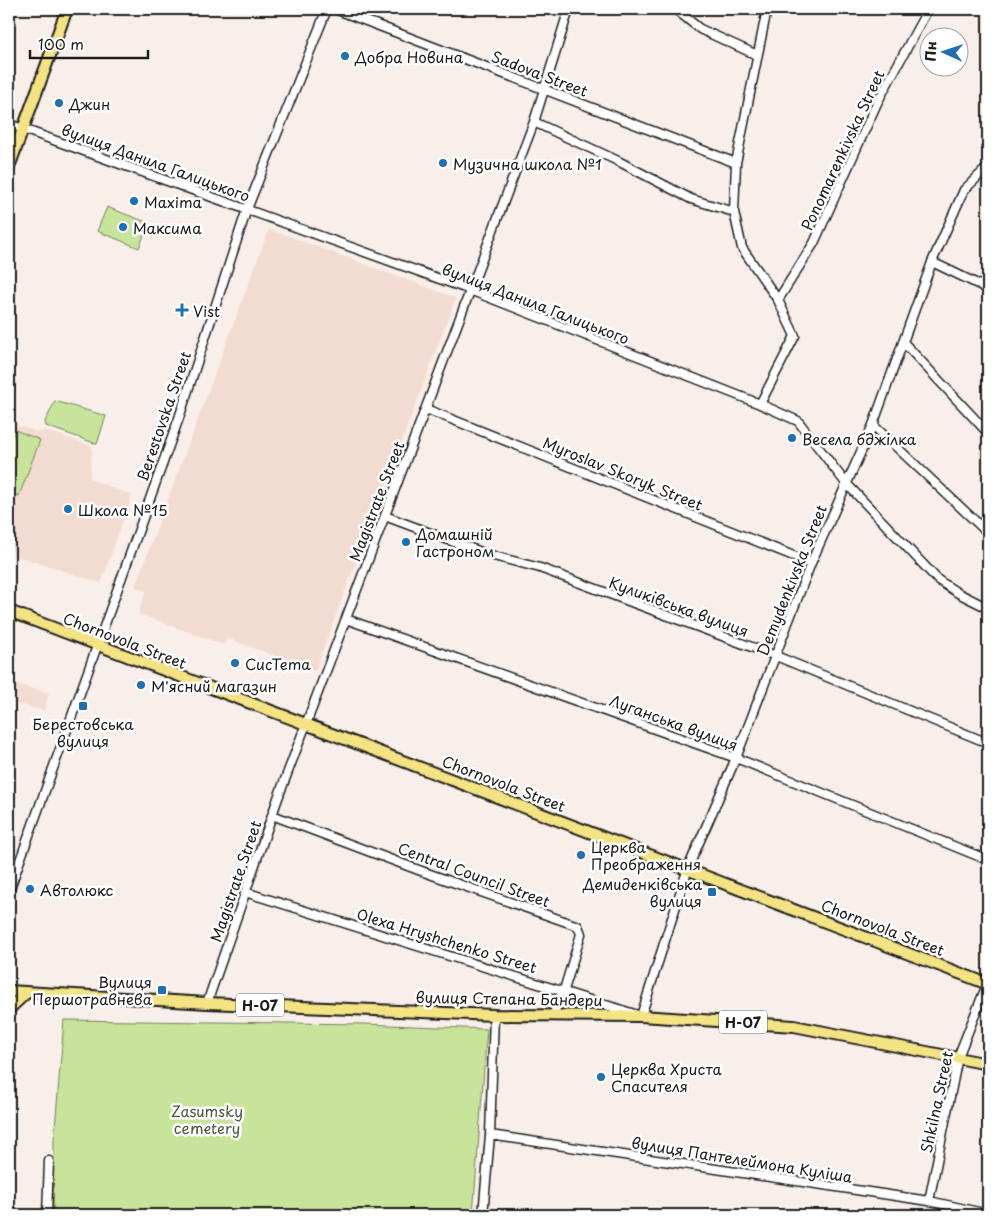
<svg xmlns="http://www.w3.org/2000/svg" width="997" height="1224" font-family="'Playpen Sans',sans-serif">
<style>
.built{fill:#f2dcd1}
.green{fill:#c8e49b;stroke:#72805c}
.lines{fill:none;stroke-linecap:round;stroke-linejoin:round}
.minor-casing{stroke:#1c1c1c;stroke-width:11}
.major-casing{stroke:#1c1c1c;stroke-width:14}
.minor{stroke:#fff;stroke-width:8}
.major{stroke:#f4e382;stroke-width:10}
.poi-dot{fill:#1f6fb2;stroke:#fff;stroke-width:2}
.labels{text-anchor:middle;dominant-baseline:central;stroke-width:5;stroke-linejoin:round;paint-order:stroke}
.shield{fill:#fff;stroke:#606060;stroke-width:1}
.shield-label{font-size:14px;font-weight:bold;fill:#1c1c1c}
.poi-label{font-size:15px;fill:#1c1c1c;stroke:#fff;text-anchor:start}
.street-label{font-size:15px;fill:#1c1c1c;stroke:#fff}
.park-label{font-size:15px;fill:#505842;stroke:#fff}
</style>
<rect width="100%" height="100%" fill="#f9efea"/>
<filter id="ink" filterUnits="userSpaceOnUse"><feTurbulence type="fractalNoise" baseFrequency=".02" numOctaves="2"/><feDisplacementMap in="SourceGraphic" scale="10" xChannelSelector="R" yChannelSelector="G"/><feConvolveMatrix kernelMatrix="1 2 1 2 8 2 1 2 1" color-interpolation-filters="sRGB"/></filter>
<g filter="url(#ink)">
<path class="built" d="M 269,229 L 456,298 L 315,671 L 227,638 L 224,645 L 138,614 L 146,591 L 135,587 Z
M 14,424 L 41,433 L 44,430 L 92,446 L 90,479 L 132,495 L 101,583 L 13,555 L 9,541 L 13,526 L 9,524 L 9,437 Z
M 9,682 L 49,693 L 44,711 L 9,702 Z"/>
<path class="green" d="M 107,207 L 149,223 L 139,248 L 97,231 Z
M 55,401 L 106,416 L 97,444 L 46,426 L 45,422 Z
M 15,430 L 40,440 L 19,496 L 9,493 L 9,446 Z
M 64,1020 L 364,1024 L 487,1029 L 473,1215 L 53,1215 L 54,1140 Z"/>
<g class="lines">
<defs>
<path id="minor" d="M 335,9 L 736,163
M 675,9 L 700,29 L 757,55
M 534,122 L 618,161 L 691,199 L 734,212
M 9,124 L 462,287 L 760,404 L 798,421 L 845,482 L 938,580 L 958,593 L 988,608
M 932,262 L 988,289
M 778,300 L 814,243 L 877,103 L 928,9
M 903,342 L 988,433
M 760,404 L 795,336 L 778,300 L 742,248 L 734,212 L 736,163 L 767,9
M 426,409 L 811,563
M 873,425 L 988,533
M 385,516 L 486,554 L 540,568 L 776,656 L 988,743
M 346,619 L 736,758 L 988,860
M 272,815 L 424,872 L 578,926 L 581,934 L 564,990 L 553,1015
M 9,891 L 179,418 L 247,209 L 327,9
M 245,892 L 641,1016 L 688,868 L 736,758 L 811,563 L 873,425 L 932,262 L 964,190 L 988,167
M 207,1003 L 278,798 L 534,122 L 569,9
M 490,1135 L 929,1201 L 988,1214
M 929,1201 L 958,1057 L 988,982
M 47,1215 L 49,1161
M 483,1215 L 490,1135 L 494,1015"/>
<path id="major" d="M 9,167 L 67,9
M 9,611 L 988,984
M 9,991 L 207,1003 L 494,1015 L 641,1016 L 794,1026 L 988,1064
M 9,1009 L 26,993"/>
</defs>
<use href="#minor" class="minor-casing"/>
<use href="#major" class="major-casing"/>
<use href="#minor" class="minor"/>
<use href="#major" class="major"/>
</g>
</g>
<g class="poi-dot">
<circle cx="345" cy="56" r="5"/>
<circle cx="59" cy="103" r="5"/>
<circle cx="443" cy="163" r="5"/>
<circle cx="134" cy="201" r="5"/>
<circle cx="123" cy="227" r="5"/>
<path d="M179.5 302.5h5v5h5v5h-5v5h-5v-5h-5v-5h5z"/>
<circle cx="792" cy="438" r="5"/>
<circle cx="68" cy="509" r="5"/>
<circle cx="406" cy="542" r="5"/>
<circle cx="235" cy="663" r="5"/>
<circle cx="141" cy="685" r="5"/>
<rect x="78" y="701" width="10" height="10" rx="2.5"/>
<circle cx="581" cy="855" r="5"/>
<circle cx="30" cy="889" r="5"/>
<rect x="707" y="887" width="10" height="10" rx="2.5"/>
<rect x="157" y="985" width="10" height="10" rx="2.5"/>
<circle cx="601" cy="1077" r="5"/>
</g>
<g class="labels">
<g class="shield">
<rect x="236" y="993.5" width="48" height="23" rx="4"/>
<rect x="719" y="1010.5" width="48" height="23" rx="4"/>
</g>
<g class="shield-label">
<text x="260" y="1005">Н-07</text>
<text x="743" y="1022">Н-07</text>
</g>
<g class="poi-label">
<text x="355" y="56">Добра Новина</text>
<text x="69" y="103">Джин</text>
<text x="453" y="163">Музична школа №1</text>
<text x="144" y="201">Maxima</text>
<text x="133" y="227">Максима</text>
<text x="193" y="310">Vist</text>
<text x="802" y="438">Весела бджілка</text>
<text x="78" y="509">Школа №15</text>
<text x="416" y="533">Домашній<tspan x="416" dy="17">Гастроном</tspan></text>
<text x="245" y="663">CucTema</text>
<text x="151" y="685">М'ясний магазин</text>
<text x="83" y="723" text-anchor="middle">Берестовська<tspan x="83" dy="17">вулиця</tspan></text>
<text x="591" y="846">Церква<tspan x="591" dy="17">Преображення</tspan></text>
<text x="702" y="883" text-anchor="end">Демиденківська<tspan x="702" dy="17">вулиця</tspan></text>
<text x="40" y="889">Автолюкс</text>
<text x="152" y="981" text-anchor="end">Вулиця<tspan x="152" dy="17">Першотравнева</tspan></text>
<text x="611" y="1068">Церква Христа<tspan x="611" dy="17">Спасителя</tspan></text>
</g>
<g class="street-label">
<text transform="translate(540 73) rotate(21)">Sadova Street</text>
<text transform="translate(842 150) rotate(-65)">Ponomarenkivska Street</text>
<text transform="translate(156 162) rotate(20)">вулиця Данила Галицького</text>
<text transform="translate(536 303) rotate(21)">вулиця Данила Галицького</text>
<text transform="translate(163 416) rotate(-71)">Berestovska Street</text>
<text transform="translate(623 473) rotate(22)">Myroslav Skoryk Street</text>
<text transform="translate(376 501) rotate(-69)">Magistrate Street</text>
<text transform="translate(791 580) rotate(-68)">Demydenkivska Street</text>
<text transform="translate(679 606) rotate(20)">Куликівська вулиця</text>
<text transform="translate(125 640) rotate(21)">Chornovola Street</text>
<text transform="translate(674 722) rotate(20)">Луганська вулиця</text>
<text transform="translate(504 783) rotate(21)">Chornovola Street</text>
<text transform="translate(474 874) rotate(20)">Central Council Street</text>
<text transform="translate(235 881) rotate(-71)">Magistrate Street</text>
<text transform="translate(883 927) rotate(21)">Chornovola Street</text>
<text transform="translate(447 940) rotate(17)">Olexa Hryshchenko Street</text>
<text transform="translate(509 998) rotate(1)">вулиця Степана Бандери</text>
<text transform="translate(936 1102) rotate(-78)">Shkilna Street</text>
<text transform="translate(742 1159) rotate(9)">вулиця Пантелеймона Куліша</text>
</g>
<g class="park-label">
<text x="207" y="1110">Zasumsky<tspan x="207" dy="17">cemetery</tspan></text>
</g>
</g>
<rect width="997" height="1224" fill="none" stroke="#fff" stroke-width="30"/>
<rect x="15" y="15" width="967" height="1194" fill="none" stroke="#1c1c1c" stroke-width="2" filter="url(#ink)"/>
<g transform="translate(944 52) rotate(273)"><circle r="24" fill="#ffffff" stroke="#a4a4a4"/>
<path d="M0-4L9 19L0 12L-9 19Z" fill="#1f6fb2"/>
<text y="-8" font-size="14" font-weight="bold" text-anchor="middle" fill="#1c1c1c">Пн</text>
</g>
<path d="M30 50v8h118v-8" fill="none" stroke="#1c1c1c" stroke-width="2.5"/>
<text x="38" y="50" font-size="15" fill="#1c1c1c" stroke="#ffffff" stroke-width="4" paint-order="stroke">100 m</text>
</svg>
